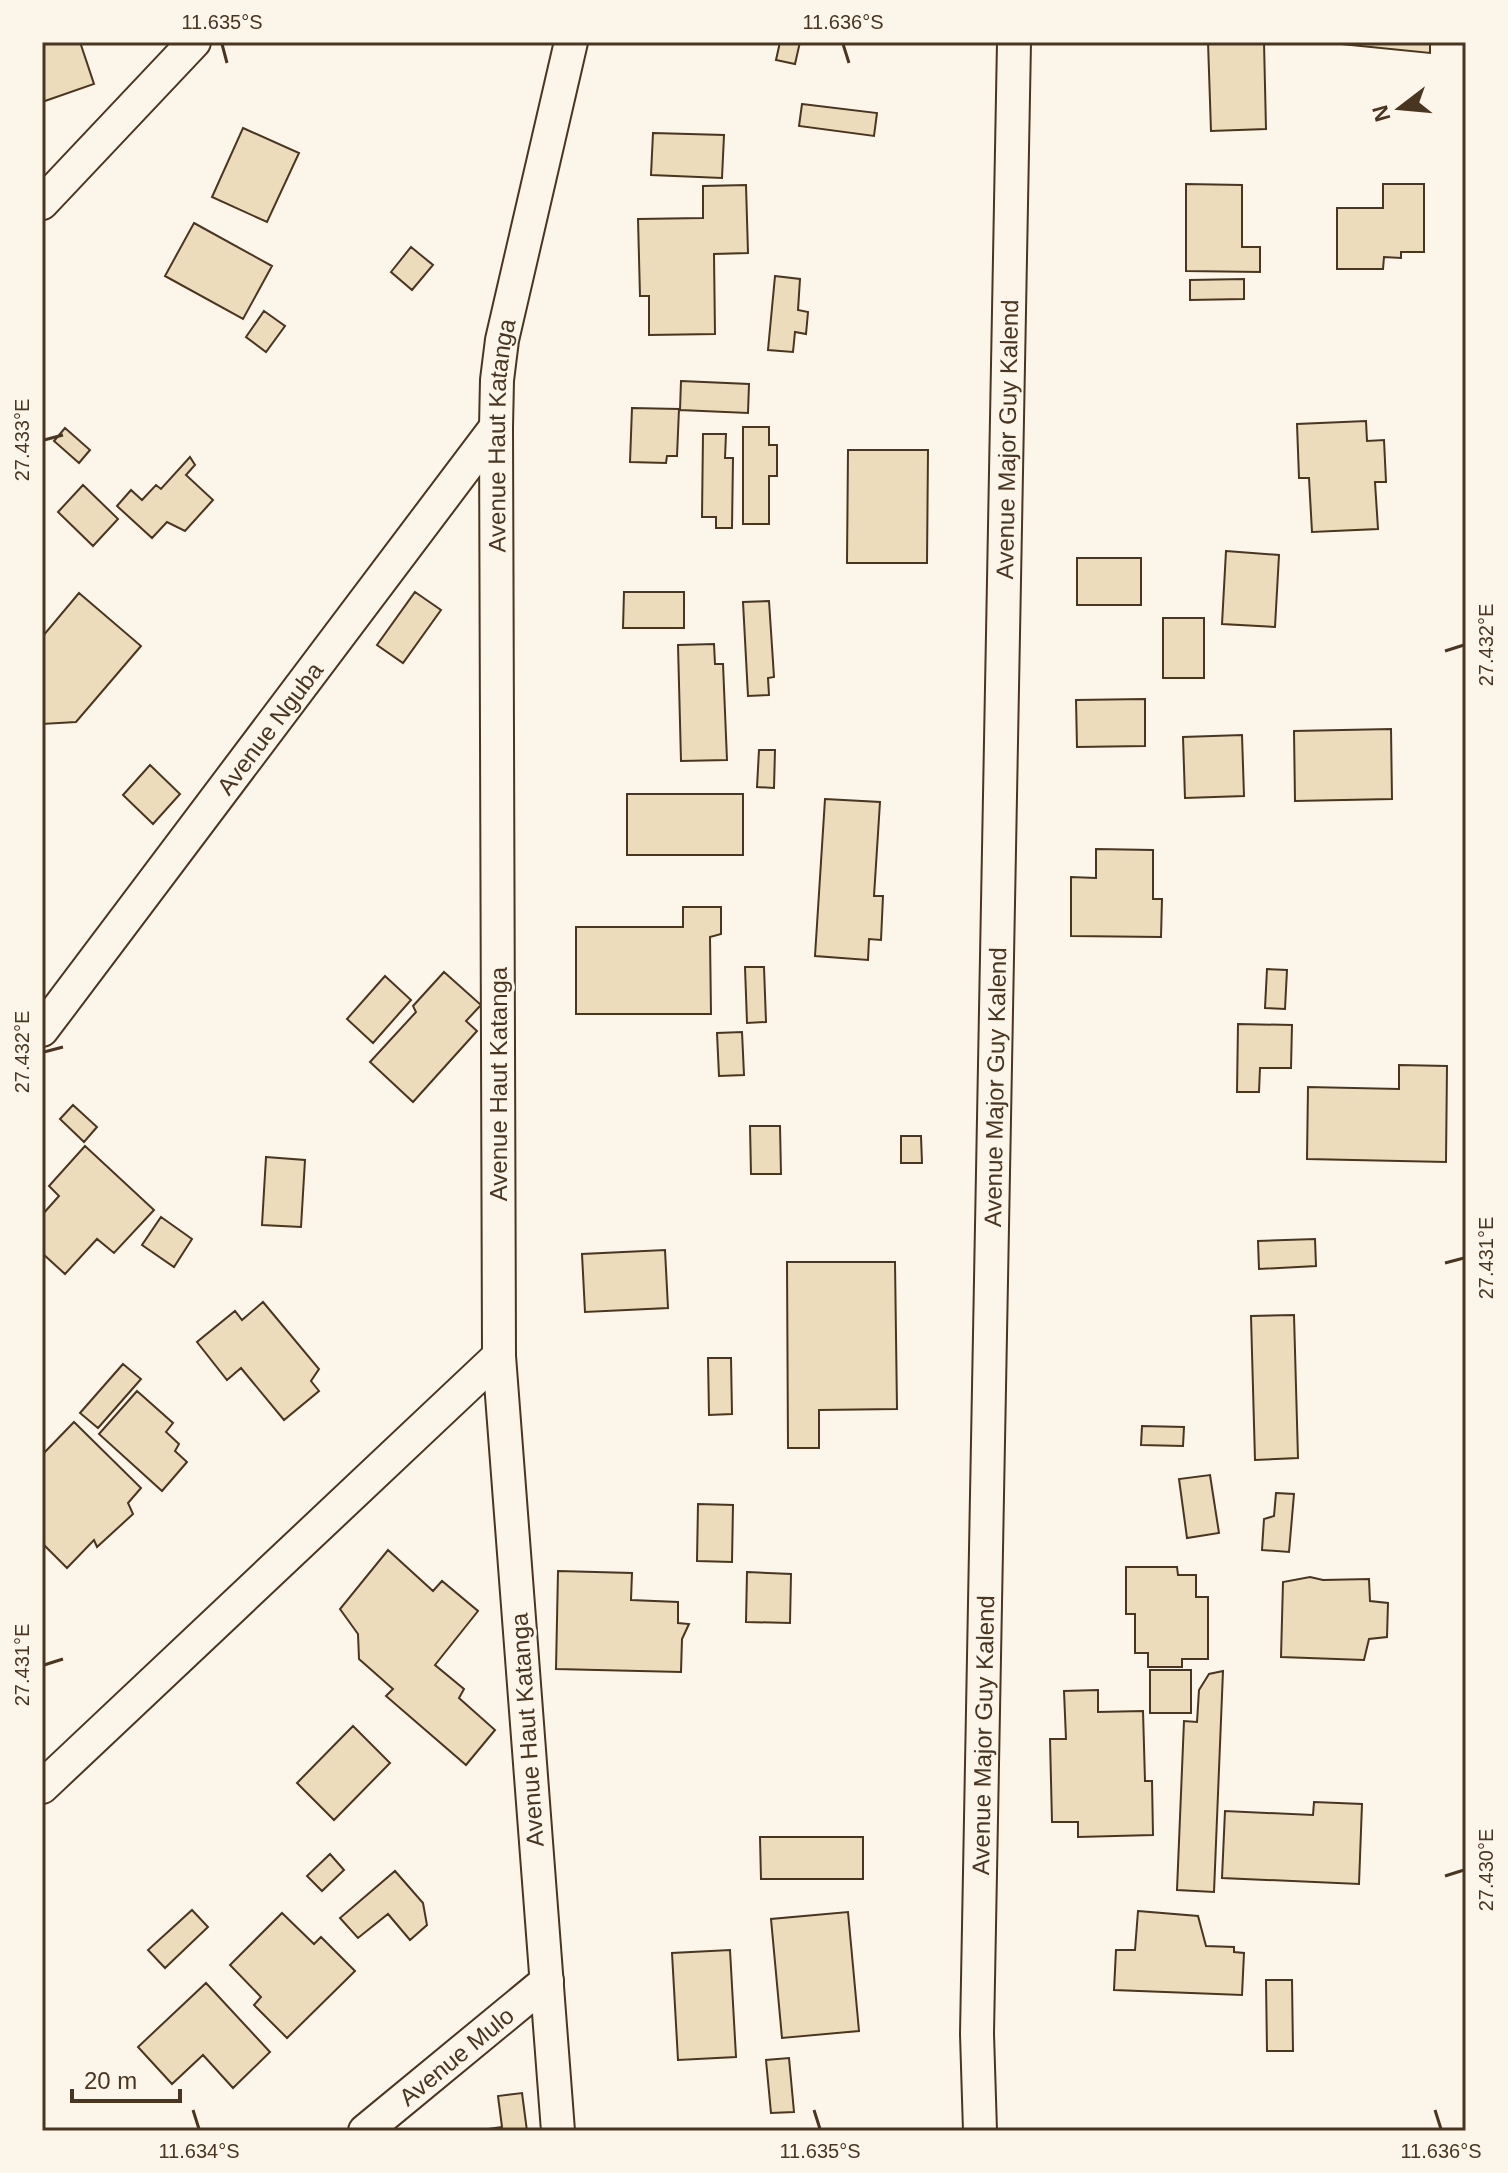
<svg xmlns="http://www.w3.org/2000/svg" width="1508" height="2173" font-family="Arial,sans-serif">
<style>
.building{fill:#ecdcbc;stroke:#4a3520;stroke-width:2}
.lines{fill:none;stroke-linecap:round;stroke-linejoin:round}
.street-casing{stroke:#4a3520;stroke-width:36}
.street{stroke:#fbf6e9;stroke-width:32}
.ticks{fill:none;stroke:#4a3520;stroke-width:3}
.labels{text-anchor:middle;dominant-baseline:central;stroke-width:6;stroke-linejoin:round;paint-order:stroke}
.street-label{font-size:24px;fill:#4a3520;stroke:#fbf6e9}
.neatline{fill:none;stroke:#4a3520;stroke-width:3}
.ticks-label{font-size:20px;text-anchor:middle;fill:#4a3520}
</style>
<rect width="100%" height="100%" fill="#fbf6e9"/>
<path class="building" d="M 42,42 L 80,42 L 94,84 L 42,102 Z
M 780,42 L 800,42 L 795,64 L 776,60 Z
M 1208,42 L 1264,42 L 1266,129 L 1211,131 Z
M 1321,42 L 1430,42 L 1430,53 Z
M 802,104 L 877,113 L 874,136 L 799,126 Z
M 243,128 L 299,153 L 267,222 L 212,197 Z
M 653,133 L 724,135 L 722,178 L 651,175 Z
M 1186,184 L 1242,185 L 1242,247 L 1260,247 L 1260,272 L 1186,271 Z
M 1383,184 L 1424,184 L 1424,252 L 1401,252 L 1401,258 L 1384,257 L 1383,269 L 1337,269 L 1337,208 L 1383,208 Z
M 746,185 L 748,253 L 714,254 L 715,334 L 649,335 L 649,296 L 640,296 L 638,219 L 703,218 L 703,186 Z
M 194,223 L 272,266 L 243,319 L 165,276 Z
M 411,247 L 433,265 L 412,290 L 391,272 Z
M 775,276 L 800,279 L 798,310 L 808,312 L 806,334 L 795,332 L 793,352 L 768,350 Z
M 1244,279 L 1244,299 L 1190,300 L 1190,280 Z
M 264,311 L 285,326 L 266,352 L 246,337 Z
M 681,381 L 749,384 L 748,413 L 680,410 Z
M 632,408 L 679,409 L 677,456 L 667,456 L 666,463 L 630,462 Z
M 1366,421 L 1367,441 L 1384,440 L 1386,482 L 1375,482 L 1378,529 L 1312,532 L 1309,478 L 1299,478 L 1297,424 Z
M 743,427 L 769,427 L 769,445 L 777,445 L 777,476 L 769,476 L 769,524 L 743,524 Z
M 65,428 L 90,450 L 79,463 L 54,441 Z
M 703,434 L 726,434 L 725,458 L 733,458 L 732,528 L 716,528 L 716,517 L 702,517 Z
M 848,450 L 928,450 L 927,563 L 847,563 Z
M 190,457 L 195,465 L 186,475 L 213,500 L 185,531 L 167,522 L 152,538 L 117,506 L 131,490 L 142,500 L 156,485 L 161,489 Z
M 83,485 L 118,519 L 93,546 L 58,512 Z
M 1226,551 L 1279,555 L 1275,627 L 1222,624 Z
M 1077,558 L 1141,558 L 1141,605 L 1077,605 Z
M 415,592 L 441,610 L 403,663 L 377,645 Z
M 624,592 L 684,592 L 684,628 L 623,628 Z
M 79,593 L 141,646 L 76,722 L 42,724 L 42,637 Z
M 769,601 L 774,677 L 768,678 L 769,695 L 748,696 L 743,602 Z
M 1163,618 L 1204,618 L 1204,678 L 1163,678 Z
M 714,644 L 715,664 L 723,664 L 727,760 L 681,761 L 678,645 Z
M 1145,699 L 1145,746 L 1077,747 L 1076,700 Z
M 1391,729 L 1392,799 L 1295,801 L 1294,731 Z
M 1242,735 L 1244,796 L 1185,798 L 1183,737 Z
M 759,750 L 775,750 L 774,788 L 757,787 Z
M 150,765 L 180,794 L 153,824 L 123,795 Z
M 627,794 L 743,794 L 743,855 L 627,855 Z
M 825,799 L 880,802 L 874,896 L 883,896 L 881,940 L 869,939 L 868,960 L 815,956 Z
M 1096,849 L 1153,850 L 1153,899 L 1162,899 L 1161,937 L 1071,936 L 1071,877 L 1096,878 Z
M 683,907 L 721,907 L 721,934 L 710,937 L 711,1014 L 576,1014 L 576,927 L 683,927 Z
M 745,967 L 764,967 L 766,1022 L 747,1023 Z
M 1267,969 L 1287,970 L 1285,1009 L 1265,1008 Z
M 444,972 L 481,1005 L 466,1021 L 477,1031 L 413,1102 L 370,1062 L 416,1012 L 413,1006 Z
M 385,976 L 411,1000 L 373,1043 L 347,1019 Z
M 1238,1024 L 1292,1025 L 1291,1068 L 1260,1068 L 1259,1092 L 1237,1092 Z
M 742,1032 L 744,1075 L 719,1076 L 717,1033 Z
M 1399,1065 L 1447,1066 L 1446,1162 L 1307,1159 L 1308,1087 L 1399,1089 Z
M 73,1105 L 97,1127 L 84,1142 L 60,1119 Z
M 750,1126 L 780,1126 L 781,1174 L 751,1174 Z
M 901,1136 L 921,1136 L 922,1163 L 901,1163 Z
M 85,1146 L 154,1210 L 114,1253 L 97,1239 L 65,1274 L 42,1253 L 42,1215 L 59,1196 L 49,1186 Z
M 266,1157 L 305,1160 L 301,1227 L 262,1225 Z
M 161,1217 L 192,1239 L 174,1267 L 142,1245 Z
M 1315,1239 L 1316,1266 L 1259,1269 L 1258,1241 Z
M 665,1250 L 668,1308 L 585,1312 L 582,1254 Z
M 787,1262 L 895,1262 L 897,1409 L 819,1410 L 819,1448 L 788,1448 Z
M 263,1302 L 319,1369 L 311,1381 L 319,1391 L 284,1420 L 241,1368 L 227,1380 L 197,1342 L 235,1311 L 242,1320 Z
M 1294,1315 L 1298,1458 L 1255,1460 L 1251,1316 Z
M 708,1358 L 731,1358 L 732,1414 L 709,1415 Z
M 123,1364 L 141,1379 L 98,1428 L 80,1413 Z
M 137,1391 L 173,1423 L 166,1432 L 179,1444 L 175,1451 L 187,1462 L 162,1491 L 99,1434 Z
M 74,1422 L 141,1488 L 128,1503 L 133,1514 L 97,1547 L 94,1540 L 67,1568 L 42,1543 L 42,1455 Z
M 1142,1426 L 1184,1427 L 1183,1446 L 1141,1445 Z
M 1210,1475 L 1219,1533 L 1187,1538 L 1179,1479 Z
M 1276,1493 L 1294,1494 L 1289,1552 L 1262,1550 L 1264,1519 L 1274,1516 Z
M 698,1504 L 733,1505 L 732,1562 L 697,1561 Z
M 388,1550 L 433,1591 L 442,1581 L 478,1611 L 435,1665 L 464,1689 L 459,1698 L 495,1730 L 466,1765 L 386,1696 L 393,1689 L 359,1659 L 358,1634 L 340,1609 Z
M 1126,1567 L 1177,1567 L 1178,1575 L 1196,1575 L 1196,1597 L 1208,1597 L 1208,1659 L 1182,1659 L 1182,1667 L 1148,1667 L 1148,1653 L 1135,1653 L 1135,1614 L 1126,1614 Z
M 558,1571 L 632,1573 L 631,1600 L 678,1602 L 678,1623 L 689,1624 L 682,1639 L 681,1672 L 556,1669 Z
M 747,1572 L 791,1574 L 790,1623 L 746,1622 Z
M 1310,1577 L 1323,1580 L 1369,1579 L 1370,1601 L 1388,1603 L 1387,1637 L 1369,1639 L 1364,1660 L 1281,1657 L 1283,1582 Z
M 1150,1670 L 1191,1670 L 1191,1713 L 1150,1713 Z
M 1223,1671 L 1214,1892 L 1177,1890 L 1184,1721 L 1197,1722 L 1199,1690 L 1209,1674 Z
M 1098,1690 L 1098,1712 L 1143,1711 L 1145,1781 L 1152,1781 L 1153,1835 L 1078,1837 L 1078,1822 L 1052,1822 L 1050,1739 L 1066,1739 L 1064,1691 Z
M 353,1726 L 390,1763 L 334,1820 L 297,1783 Z
M 1314,1802 L 1362,1804 L 1359,1884 L 1222,1878 L 1225,1811 L 1313,1815 Z
M 760,1837 L 863,1837 L 863,1879 L 761,1879 Z
M 330,1854 L 344,1870 L 322,1891 L 307,1876 Z
M 395,1871 L 423,1903 L 427,1925 L 410,1940 L 388,1914 L 358,1938 L 340,1918 Z
M 192,1910 L 208,1927 L 165,1968 L 148,1950 Z
M 1138,1911 L 1198,1916 L 1206,1946 L 1234,1947 L 1234,1952 L 1244,1953 L 1242,1995 L 1114,1990 L 1116,1950 L 1135,1950 Z
M 848,1912 L 859,2031 L 782,2038 L 771,1919 Z
M 282,1913 L 314,1944 L 321,1937 L 355,1971 L 287,2038 L 254,2005 L 261,1997 L 230,1965 Z
M 730,1950 L 736,2057 L 678,2060 L 672,1953 Z
M 1266,1980 L 1292,1980 L 1293,2051 L 1267,2051 Z
M 206,1983 L 270,2052 L 233,2088 L 203,2055 L 172,2084 L 138,2047 Z
M 789,2058 L 794,2112 L 771,2113 L 766,2060 Z
M 522,2093 L 527,2131 L 474,2131 L 502,2127 L 498,2096 Z"/>
<g class="lines">
<defs>
<g id="street">
<path d="M 42,203 L 194,42"/>
<path id="s1" d="M 42,1030 L 496,427"/>
<path d="M 42,1787 L 499,1356"/>
<path id="s2" d="M 365,2131 L 547,1981"/>
<path id="s3" d="M 558,2131 L 499,1356 L 496,427 L 497,380 L 502,340 L 571,42"/>
<path id="s4" d="M 980,2131 L 977,2034 L 1014,42"/>
</g>
</defs>
<use href="#street" class="street-casing"/>
<use href="#street" class="street"/>
</g>
<path class="ticks" d="M 222,44 L 227,63M 843,44 L 849,63M 44,440 L 63,435M 1445,651 L 1464,645M 44,1052 L 63,1047M 1445,1263 L 1464,1258M 44,1665 L 63,1659M 1445,1876 L 1464,1870M 193,2110 L 199,2129M 814,2110 L 820,2129M 1435,2110 L 1441,2129"/>
<g class="labels">
<g class="street-label">
<text stroke="none"><textPath href="#s3" startOffset="1698">Avenue Haut Katanga</textPath></text>
<text stroke="none"><textPath href="#s4" startOffset="1692">Avenue Major Guy Kalend</textPath></text>
<text stroke="none"><textPath href="#s1" startOffset="378">Avenue Nguba</textPath></text>
<text transform="translate(498 1084) rotate(-90)">Avenue Haut Katanga</text>
<text stroke="none"><textPath href="#s4" startOffset="1044">Avenue Major Guy Kalend</textPath></text>
<text transform="translate(527 1730) rotate(-94)">Avenue Haut Katanga</text>
<text stroke="none"><textPath href="#s4" startOffset="396">Avenue Major Guy Kalend</textPath></text>
<text stroke="none"><textPath href="#s2" startOffset="118">Avenue Mulo</textPath></text>
</g>
</g>
<rect width="1508" height="2173" fill="none" stroke="#fbf6e9" stroke-width="88"/>
<g transform="translate(1400 108) rotate(254)" stroke="#fbf6e9" stroke-width="6" paint-order="stroke">
<path d="M0-6L14 30L0 20L-14 30Z" fill="#4a3520"/>
<text y="-12" font-size="22" font-weight="bold" text-anchor="middle" fill="#4a3520">N</text>
</g>
<path d="M72 2089v12h108v-12" fill="none" stroke="#4a3520" stroke-width="4"/>
<text x="84" y="2089" font-size="24" fill="#4a3520" stroke="#fbf6e9" stroke-width="6" paint-order="stroke">20 m</text>
<rect x="44" y="44" width="1420" height="2085" class="neatline"/>
<g class="ticks-label">
<text x="222" y="29">11.635°S</text>
<text x="843" y="29">11.636°S</text>
<text transform="translate(22 440) rotate(-90)" y="7">27.433°E</text>
<text transform="translate(1486 645) rotate(-90)" y="7">27.432°E</text>
<text transform="translate(22 1052) rotate(-90)" y="7">27.432°E</text>
<text transform="translate(1486 1258) rotate(-90)" y="7">27.431°E</text>
<text transform="translate(22 1665) rotate(-90)" y="7">27.431°E</text>
<text transform="translate(1486 1870) rotate(-90)" y="7">27.430°E</text>
<text x="199" y="2158">11.634°S</text>
<text x="820" y="2158">11.635°S</text>
<text x="1441" y="2158">11.636°S</text>
</g>
</svg>
